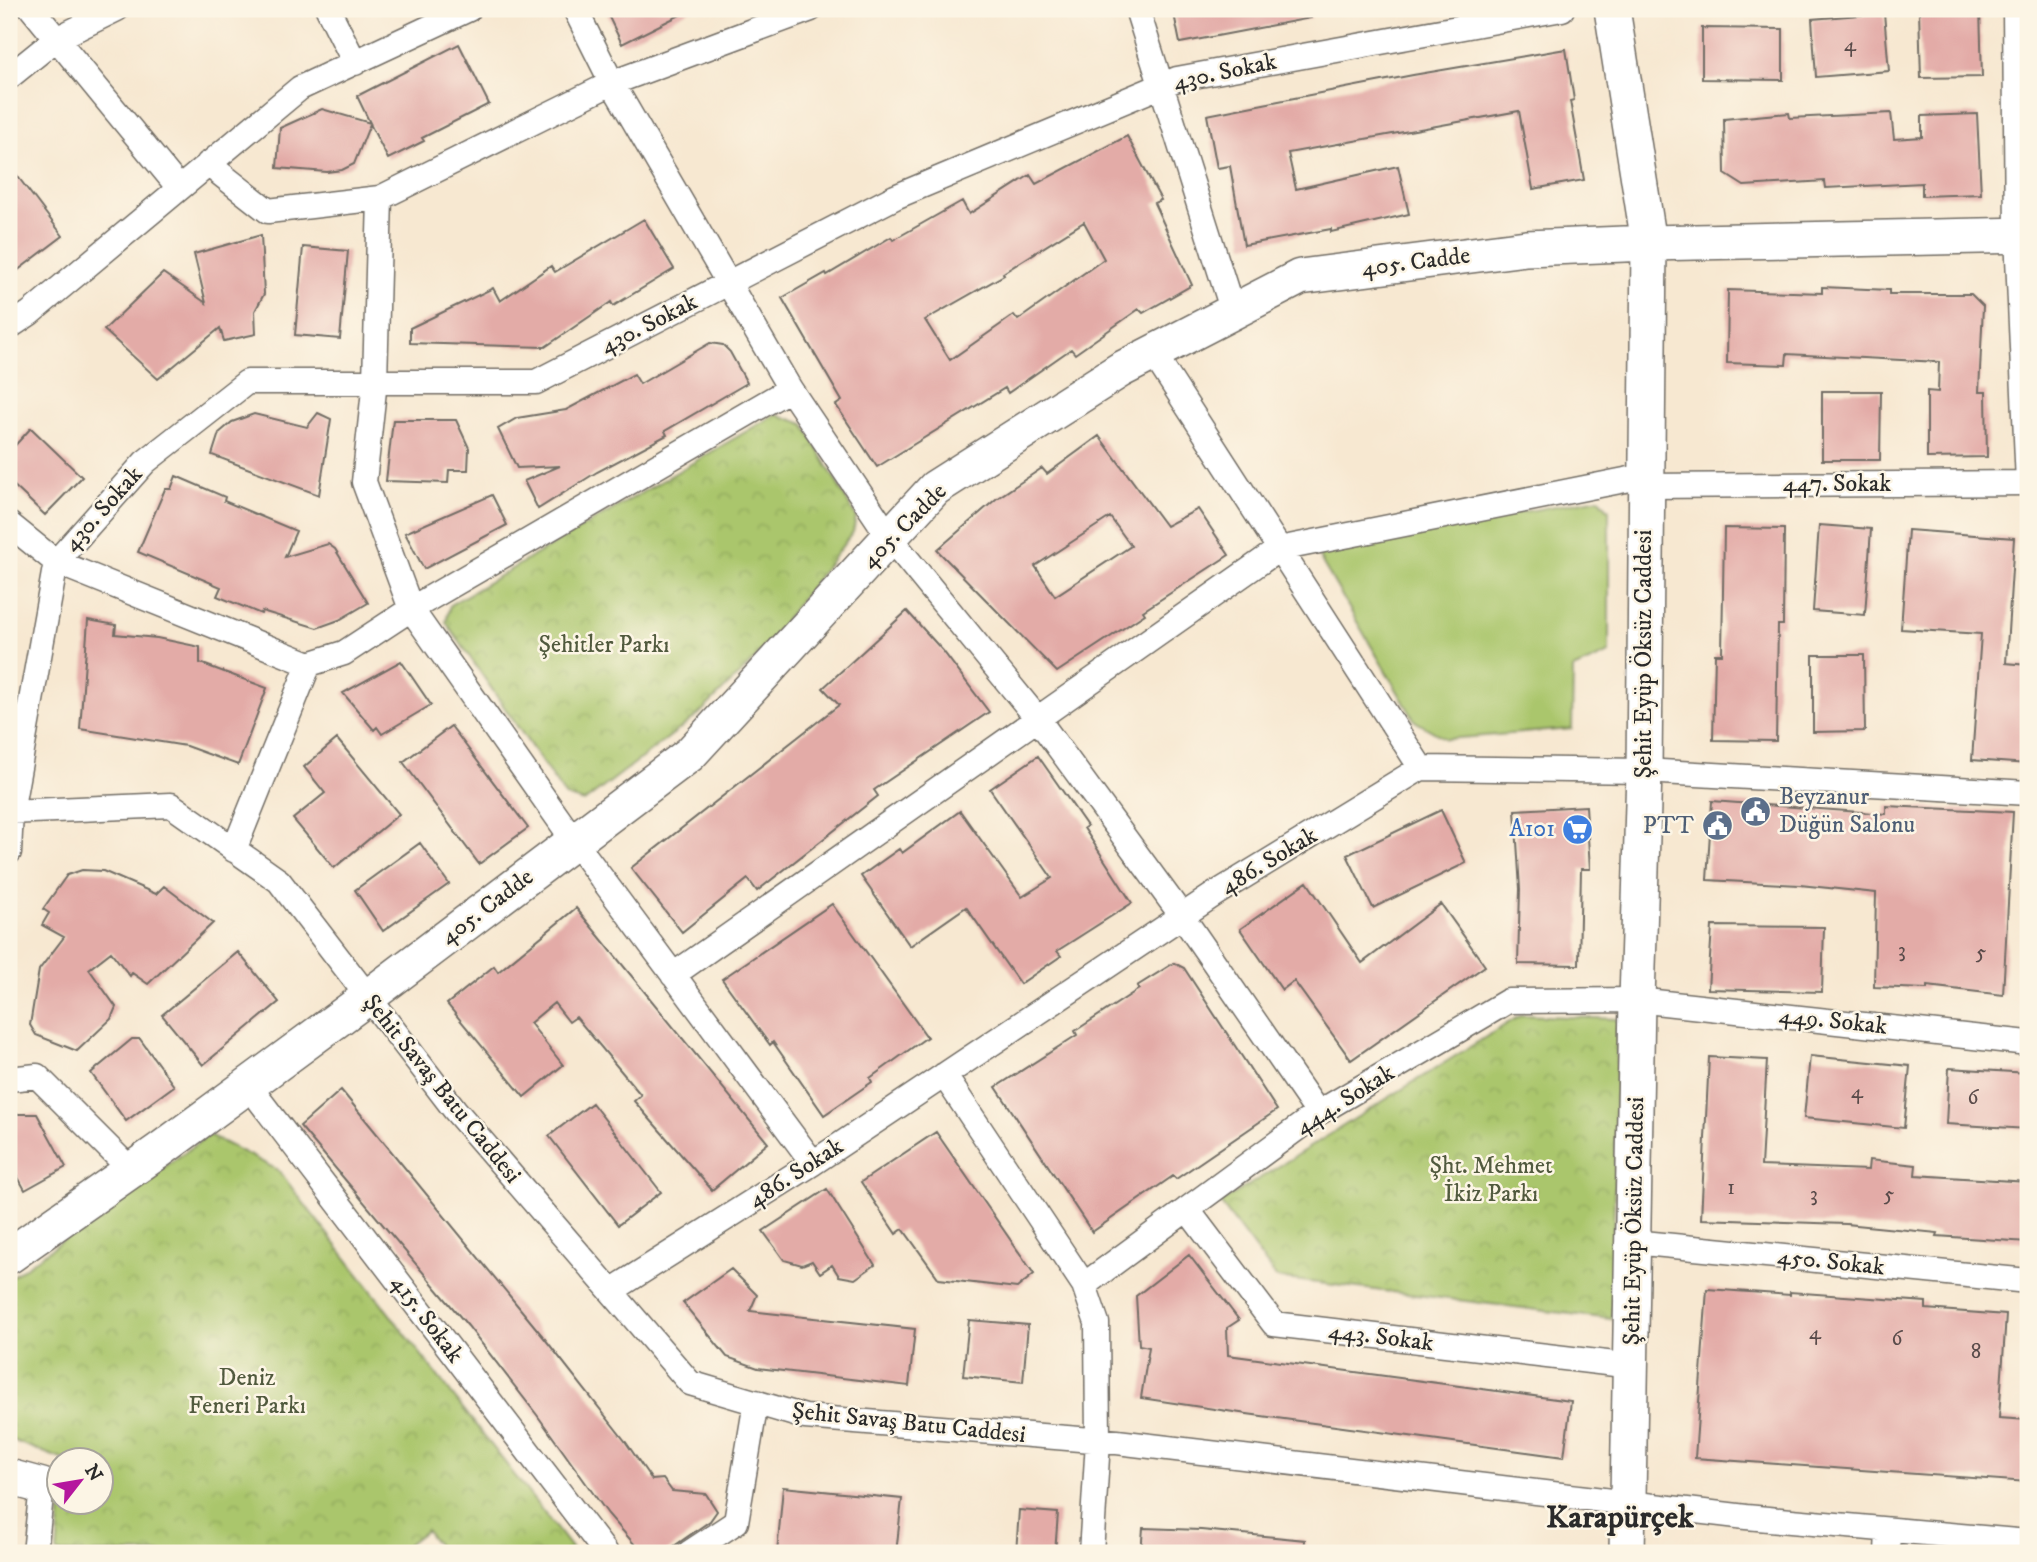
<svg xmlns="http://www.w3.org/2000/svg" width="2037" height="1562" font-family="'IM FELL DW Pica',serif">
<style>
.grass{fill:#aac66c;stroke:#6a784c;stroke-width:2}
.park{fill:url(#park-crowns);stroke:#6a784c;stroke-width:2}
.building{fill:#e3aba7;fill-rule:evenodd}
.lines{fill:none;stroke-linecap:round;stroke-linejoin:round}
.street-casing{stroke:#726d65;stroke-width:27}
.secondary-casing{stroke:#726d65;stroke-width:38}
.street{stroke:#fff;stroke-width:24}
.secondary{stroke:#fff;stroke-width:35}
.labels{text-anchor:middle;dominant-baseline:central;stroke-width:5;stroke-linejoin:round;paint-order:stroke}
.number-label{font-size:21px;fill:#594b4a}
.street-label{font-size:24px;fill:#2b2b2b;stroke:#fcf5e5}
.park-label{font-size:24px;fill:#515a3e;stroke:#fcf5e5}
.service-label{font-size:24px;fill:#4e5e75;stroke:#fcf5e5;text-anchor:start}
.shop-label{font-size:24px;fill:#366cbe;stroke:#fcf5e5;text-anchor:end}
.district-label{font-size:32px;font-weight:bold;fill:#2b2b2b;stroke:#fcf5e5}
</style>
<defs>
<pattern id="park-crowns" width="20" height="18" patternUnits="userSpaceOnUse" patternTransform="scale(1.75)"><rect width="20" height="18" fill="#aac66c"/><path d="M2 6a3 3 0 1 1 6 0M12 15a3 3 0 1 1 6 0" fill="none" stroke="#92aa5e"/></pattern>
</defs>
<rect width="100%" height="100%" fill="#fcf5e5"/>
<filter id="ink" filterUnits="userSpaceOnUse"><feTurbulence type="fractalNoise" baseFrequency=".0143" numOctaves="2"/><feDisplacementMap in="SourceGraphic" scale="14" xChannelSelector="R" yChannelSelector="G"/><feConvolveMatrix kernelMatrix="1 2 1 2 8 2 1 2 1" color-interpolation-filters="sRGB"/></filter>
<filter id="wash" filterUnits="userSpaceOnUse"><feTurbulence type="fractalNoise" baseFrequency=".00686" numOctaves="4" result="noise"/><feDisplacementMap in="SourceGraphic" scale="28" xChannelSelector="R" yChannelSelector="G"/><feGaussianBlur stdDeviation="1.57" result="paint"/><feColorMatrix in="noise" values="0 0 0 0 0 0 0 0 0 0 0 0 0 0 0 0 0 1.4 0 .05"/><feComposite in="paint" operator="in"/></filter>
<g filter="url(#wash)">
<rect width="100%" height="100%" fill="#f7e8d1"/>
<path class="grass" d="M 1599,498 L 1609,510 L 1609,653 L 1573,669 L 1572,729 L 1446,739 L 1415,721 L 1315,550 Z"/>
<path class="park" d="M 776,414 L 804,424 L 856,517 L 853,532 L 755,659 L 698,715 L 584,802 L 565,796 L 446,622 L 450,605 Z
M 1521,1015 L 1617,1019 L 1612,1319 L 1277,1278 L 1220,1203 Z
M 209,1135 L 278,1170 L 575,1553 L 443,1553 L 426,1530 L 396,1553 L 57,1553 L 61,1503 L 102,1502 L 102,1460 L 64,1460 L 9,1439 L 9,1279 Z"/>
<g id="blocks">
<path class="building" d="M 605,9 L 692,9 L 622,44 Z
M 1173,9 L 1310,9 L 1311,18 L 1180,43 Z
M 1980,9 L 1982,77 L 1921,78 L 1919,10 Z
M 1884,13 L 1889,71 L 1816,77 L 1812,19 Z
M 1702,28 L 1783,29 L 1783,80 L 1702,79 Z
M 459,44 L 489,104 L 422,138 L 424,141 L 388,159 L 370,124 L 354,164 L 342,170 L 327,172 L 277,168 L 280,128 L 322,109 L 370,123 L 357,96 Z
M 1566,49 L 1574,100 L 1570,101 L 1584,180 L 1533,189 L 1519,111 L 1288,153 L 1296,189 L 1398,166 L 1409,214 L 1331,232 L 1331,229 L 1244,245 L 1230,166 L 1217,168 L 1207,115 L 1413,75 Z
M 1789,113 L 1790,118 L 1891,113 L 1894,139 L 1922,137 L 1922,116 L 1977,114 L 1981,194 L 1922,196 L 1922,183 L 1826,188 L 1825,181 L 1744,186 L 1725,174 L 1724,119 Z
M 1127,136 L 1161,200 L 1154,203 L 1192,285 L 1143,313 L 1139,309 L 1075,354 L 1071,349 L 1008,393 L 1005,388 L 877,467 L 836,405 L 842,401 L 782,298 L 826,273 L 827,275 L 891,237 L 893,240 L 962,201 L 969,214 L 1030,175 L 1036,184 ZM 1084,222 L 1104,259 L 1018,320 L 1014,315 L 950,360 L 925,320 L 1004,275 L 1003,273 Z
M 9,165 L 63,236 L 9,277 Z
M 644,219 L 674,269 L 613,306 L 611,302 L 545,347 L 410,343 L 410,328 L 493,288 L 500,301 L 551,266 L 555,272 Z
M 261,235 L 264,294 L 255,311 L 256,334 L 224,341 L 220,328 L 158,379 L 104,330 L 163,273 L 206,303 L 194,254 Z
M 303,247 L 348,251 L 340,339 L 295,335 Z
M 1822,287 L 1889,290 L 1889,294 L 1971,294 L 1983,306 L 1979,392 L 1986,392 L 1987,457 L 1927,458 L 1927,391 L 1938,392 L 1939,362 L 1787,354 L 1786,365 L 1727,363 L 1728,290 L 1822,293 Z
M 710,343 L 723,345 L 730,352 L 747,383 L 665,431 L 667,435 L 597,472 L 538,509 L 524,481 L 560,466 L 517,468 L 498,429 L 517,418 L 566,410 L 634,374 L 640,384 Z
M 1822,391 L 1881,391 L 1880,460 L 1822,460 Z
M 318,413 L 331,419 L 319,495 L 212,455 L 219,433 L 232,422 L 254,414 L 307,427 Z
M 393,420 L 456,420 L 469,448 L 468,470 L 449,470 L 448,483 L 386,481 Z
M 31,428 L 82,477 L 45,515 L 9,481 L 9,452 Z
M 1099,436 L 1166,526 L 1198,509 L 1229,555 L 1143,611 L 1145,614 L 1057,672 L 937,550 L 996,499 L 1042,468 L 1047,474 ZM 1110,517 L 1131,546 L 1055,596 L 1035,566 Z
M 176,476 L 225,497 L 224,501 L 296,531 L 285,557 L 328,544 L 335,549 L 368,603 L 339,620 L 317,628 L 262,611 L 261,614 L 217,596 L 221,587 L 138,552 L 165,489 L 171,489 Z
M 492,495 L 507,525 L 424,569 L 405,533 Z
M 1819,525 L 1871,529 L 1865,615 L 1813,611 Z
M 1724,528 L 1784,529 L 1783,625 L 1778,625 L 1776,741 L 1713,740 L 1715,654 L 1722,654 Z
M 1908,530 L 2014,538 L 2006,663 L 2028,665 L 2028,764 L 1972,760 L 1981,634 L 1901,629 Z
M 907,611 L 943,651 L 989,712 L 874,790 L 878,796 L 757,891 L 748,879 L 682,932 L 631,868 L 839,705 L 823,688 Z
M 88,620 L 116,625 L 115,634 L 157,638 L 200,647 L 200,663 L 267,688 L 238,765 L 186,746 L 80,729 Z
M 1813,655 L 1864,655 L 1865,731 L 1813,732 Z
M 401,661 L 431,705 L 382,734 L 377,727 L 374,730 L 343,693 Z
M 451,726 L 528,828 L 479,864 L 403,762 Z
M 337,739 L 399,814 L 334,868 L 293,819 L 325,793 L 304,767 Z
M 1038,756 L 1087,826 L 1084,828 L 1132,903 L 1057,951 L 1061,956 L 1020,984 L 966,907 L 910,946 L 861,876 L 899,849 L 902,853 L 960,811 L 1022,897 L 1052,878 L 990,789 Z
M 1712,801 L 1886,814 L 1886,806 L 2013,812 L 2003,995 L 1927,986 L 1927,989 L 1874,987 L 1876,893 L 1800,885 L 1707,880 Z
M 1586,806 L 1590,869 L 1581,869 L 1579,965 L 1518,964 L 1520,889 L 1515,810 Z
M 1441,810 L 1466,863 L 1373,908 L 1347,855 Z
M 420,843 L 449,884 L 383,931 L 355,890 Z
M 82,870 L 103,871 L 156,894 L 164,886 L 213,923 L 148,984 L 132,973 L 130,976 L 111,952 L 89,969 L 116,1007 L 111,1019 L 77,1051 L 36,1035 L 30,1025 L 39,970 L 64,937 L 42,925 L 49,913 L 43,909 L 67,875 Z
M 1307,882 L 1362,963 L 1441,904 L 1485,966 L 1351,1060 L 1294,981 L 1282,990 L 1240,929 Z
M 832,904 L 927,1037 L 870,1078 L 872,1082 L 824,1115 L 773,1042 L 770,1045 L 722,979 Z
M 576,908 L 768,1143 L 712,1190 L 634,1101 L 641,1095 L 576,1017 L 569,1022 L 554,1003 L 530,1023 L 563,1065 L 524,1097 L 447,1004 L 494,966 L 498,972 Z
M 1712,926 L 1824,927 L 1822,992 L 1708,989 Z
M 238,952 L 279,1002 L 203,1065 L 162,1015 Z
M 1174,963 L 1184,968 L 1277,1110 L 1176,1179 L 1173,1176 L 1092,1232 L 996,1087 L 1077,1035 L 1075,1031 L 1139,989 L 1137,986 Z
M 132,1039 L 140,1039 L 174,1086 L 126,1121 L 91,1073 Z
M 1810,1056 L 1910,1066 L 1904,1128 L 1804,1118 Z
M 1709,1057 L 1767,1060 L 1761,1166 L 1868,1170 L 1869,1160 L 1916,1165 L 1915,1175 L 2028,1182 L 2028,1242 L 1937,1236 L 1938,1233 L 1846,1224 L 1701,1219 Z
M 1949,1068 L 2028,1073 L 2028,1129 L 1946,1124 Z
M 341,1090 L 545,1339 L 625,1441 L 652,1480 L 663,1479 L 672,1491 L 706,1494 L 717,1511 L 710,1521 L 664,1553 L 642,1553 L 608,1514 L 537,1415 L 468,1326 L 300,1126 Z
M 592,1103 L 661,1192 L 618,1225 L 549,1136 Z
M 9,1114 L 37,1114 L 66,1167 L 25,1190 L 9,1161 Z
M 936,1132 L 1034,1274 L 1017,1288 L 939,1279 L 903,1229 L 896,1234 L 861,1182 Z
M 827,1189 L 875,1265 L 855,1279 L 839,1276 L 832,1265 L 820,1273 L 812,1261 L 802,1265 L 784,1260 L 763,1231 Z
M 1189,1255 L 1239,1320 L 1227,1328 L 1228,1355 L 1571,1401 L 1564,1457 L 1247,1414 L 1141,1398 L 1149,1347 L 1139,1345 L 1136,1296 Z
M 731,1269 L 757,1295 L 750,1311 L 915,1329 L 909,1386 L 758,1368 L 727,1357 L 683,1303 Z
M 1707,1289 L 1790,1295 L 1790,1292 L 1926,1302 L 1926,1309 L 2006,1315 L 1999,1418 L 2028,1420 L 2028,1482 L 1695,1458 Z
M 969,1320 L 1028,1325 L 1023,1382 L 963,1376 Z
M 783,1487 L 902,1499 L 896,1553 L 777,1553 Z
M 1019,1510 L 1058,1513 L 1055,1553 L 1016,1553 Z
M 1143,1528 L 1201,1530 L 1305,1540 L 1304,1553 L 1141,1553 Z"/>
</g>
</g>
<g filter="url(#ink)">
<use href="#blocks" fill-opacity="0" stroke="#726d65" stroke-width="2"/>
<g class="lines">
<defs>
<path id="street" d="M 32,9 L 179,188
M 328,9 L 355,63
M 575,9 L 612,83 L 790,389 L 890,538 L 1037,718 L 1182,916 L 1318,1113
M 1137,9 L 1233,312
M 9,77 L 56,39 L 117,9
M 208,164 L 268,211 L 380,198 L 612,83 L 811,9
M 380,198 L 375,381 L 364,482 L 411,609 L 574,841 L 813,1163
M 9,327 L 30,313 L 300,88 L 469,9
M 1153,353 L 1421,768
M 1645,486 L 2028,483 L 2017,235 L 2015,9
M 9,524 L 56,562 L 309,664 L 344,653 L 411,609 L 790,389
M 9,812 L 171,805 L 279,881 L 455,1110 L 690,1383 L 805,1417 L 1117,1442 L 1746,1517 L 2028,1542
M 234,850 L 309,664
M 9,852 L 11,812 L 56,562 L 145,462 L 247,382 L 536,382 L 895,197 L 1177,79 L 1562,9
M 673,975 L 1279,549 L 1645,476
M 944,1075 L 1084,1285 L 1097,1323 L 1098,1441 L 1091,1553
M 9,1079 L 37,1076 L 131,1170
M 248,1085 L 606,1553
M 1187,1209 L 1274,1324 L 1632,1366
M 1633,1242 L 2028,1281
M 1084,1285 L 1318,1113 L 1508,1001 L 1637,1000 L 2028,1043
M 611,1291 L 813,1163 L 1215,894 L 1421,768 L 1644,771 L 2028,793
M 35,1553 L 42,1486
M 689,1553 L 736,1522 L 756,1402
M 1887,1553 L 1888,1530"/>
<path id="secondary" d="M 1612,9 L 1649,243 L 1644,771 L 1637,1000 L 1627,1553
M 9,1256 L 160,1150 L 368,997 L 690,754 L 935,488 L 1120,370 L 1300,277 L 1526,248 L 1649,243 L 2028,235
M 9,1477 L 42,1486"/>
</defs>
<use href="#street" class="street-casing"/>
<use href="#secondary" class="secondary-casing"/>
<use href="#street" class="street"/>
<use href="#secondary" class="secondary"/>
</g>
</g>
<defs>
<symbol id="civic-disc" viewBox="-11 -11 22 22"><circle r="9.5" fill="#5c6f8a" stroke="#fcf5e5"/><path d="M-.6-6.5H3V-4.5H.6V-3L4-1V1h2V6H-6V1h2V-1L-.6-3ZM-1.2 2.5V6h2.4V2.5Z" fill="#fff"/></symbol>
<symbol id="supermarket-disc" viewBox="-11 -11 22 22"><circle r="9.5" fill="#3f7fe0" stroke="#fcf5e5"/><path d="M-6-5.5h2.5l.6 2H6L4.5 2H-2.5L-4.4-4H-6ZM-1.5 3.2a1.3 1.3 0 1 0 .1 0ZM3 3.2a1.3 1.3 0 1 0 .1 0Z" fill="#fff"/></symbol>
</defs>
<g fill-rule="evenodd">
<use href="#civic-disc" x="1738" y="794" width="35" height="35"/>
<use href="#civic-disc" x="1700" y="808" width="35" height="35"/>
<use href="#supermarket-disc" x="1560" y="812" width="35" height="35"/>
</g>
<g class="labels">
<g class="number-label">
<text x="1850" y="45">4</text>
<text x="1902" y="951">3</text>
<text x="1981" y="953">5</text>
<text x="1857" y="1092">4</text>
<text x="1973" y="1098">6</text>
<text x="1731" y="1188">1</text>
<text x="1814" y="1195">3</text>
<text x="1889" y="1195">5</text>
<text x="1815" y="1333">4</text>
<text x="1897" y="1339">6</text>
<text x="1976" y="1352">8</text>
</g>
<g class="street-label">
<text transform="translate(1225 72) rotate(-12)">430. Sokak</text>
<text transform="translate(1416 262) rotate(-7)">405. Cadde</text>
<text transform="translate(649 324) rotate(-27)">430. Sokak</text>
<text x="1837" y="484">447. Sokak</text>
<text transform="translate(103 509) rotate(-48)">430. Sokak</text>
<text transform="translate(904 526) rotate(-45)">405. Cadde</text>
<text transform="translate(1644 654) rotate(-90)">Şehit Eyüp Öksüz Caddesi</text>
<text transform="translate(1269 861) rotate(-31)">486. Sokak</text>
<text transform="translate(487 907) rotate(-37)">405. Cadde</text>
<text transform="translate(1833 1021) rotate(6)">449. Sokak</text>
<text transform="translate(442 1089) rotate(51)">Şehit Savaş Batu Caddesi</text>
<text transform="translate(1345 1100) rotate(-32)">444. Sokak</text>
<text transform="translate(796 1173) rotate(-33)">486. Sokak</text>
<text transform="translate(1634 1221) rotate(-89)">Şehit Eyüp Öksüz Caddesi</text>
<text transform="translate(1831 1262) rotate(6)">450. Sokak</text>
<text transform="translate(427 1319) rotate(53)">415. Sokak</text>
<text transform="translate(1381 1337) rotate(7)">443. Sokak</text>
<text transform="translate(909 1423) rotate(6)">Şehit Savaş Batu Caddesi</text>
</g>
<g class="park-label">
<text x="604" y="645">Şehitler Parkı</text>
<text x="1491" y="1166">Şht. Mehmet<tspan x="1491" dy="28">İkiz Parkı</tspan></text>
<text x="247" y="1378">Deniz<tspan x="247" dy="28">Feneri Parkı</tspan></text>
</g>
<g class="service-label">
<text x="1779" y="797">Beyzanur<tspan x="1779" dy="28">Düğün Salonu</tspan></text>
<text x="1694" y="826" text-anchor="end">PTT</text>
</g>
<g class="shop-label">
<text x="1555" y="829">A101</text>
</g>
<g class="district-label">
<text x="1620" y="1518">Karapürçek</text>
</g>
</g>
<rect width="2037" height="1562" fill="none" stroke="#fcf5e5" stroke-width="35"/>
<g transform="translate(80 1481) rotate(59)"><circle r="33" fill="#fcf5e5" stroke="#a8a49b" stroke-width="2"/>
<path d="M0-5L12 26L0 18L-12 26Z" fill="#b5179e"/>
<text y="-10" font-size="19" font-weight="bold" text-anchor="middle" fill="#2b2b2b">N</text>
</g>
</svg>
